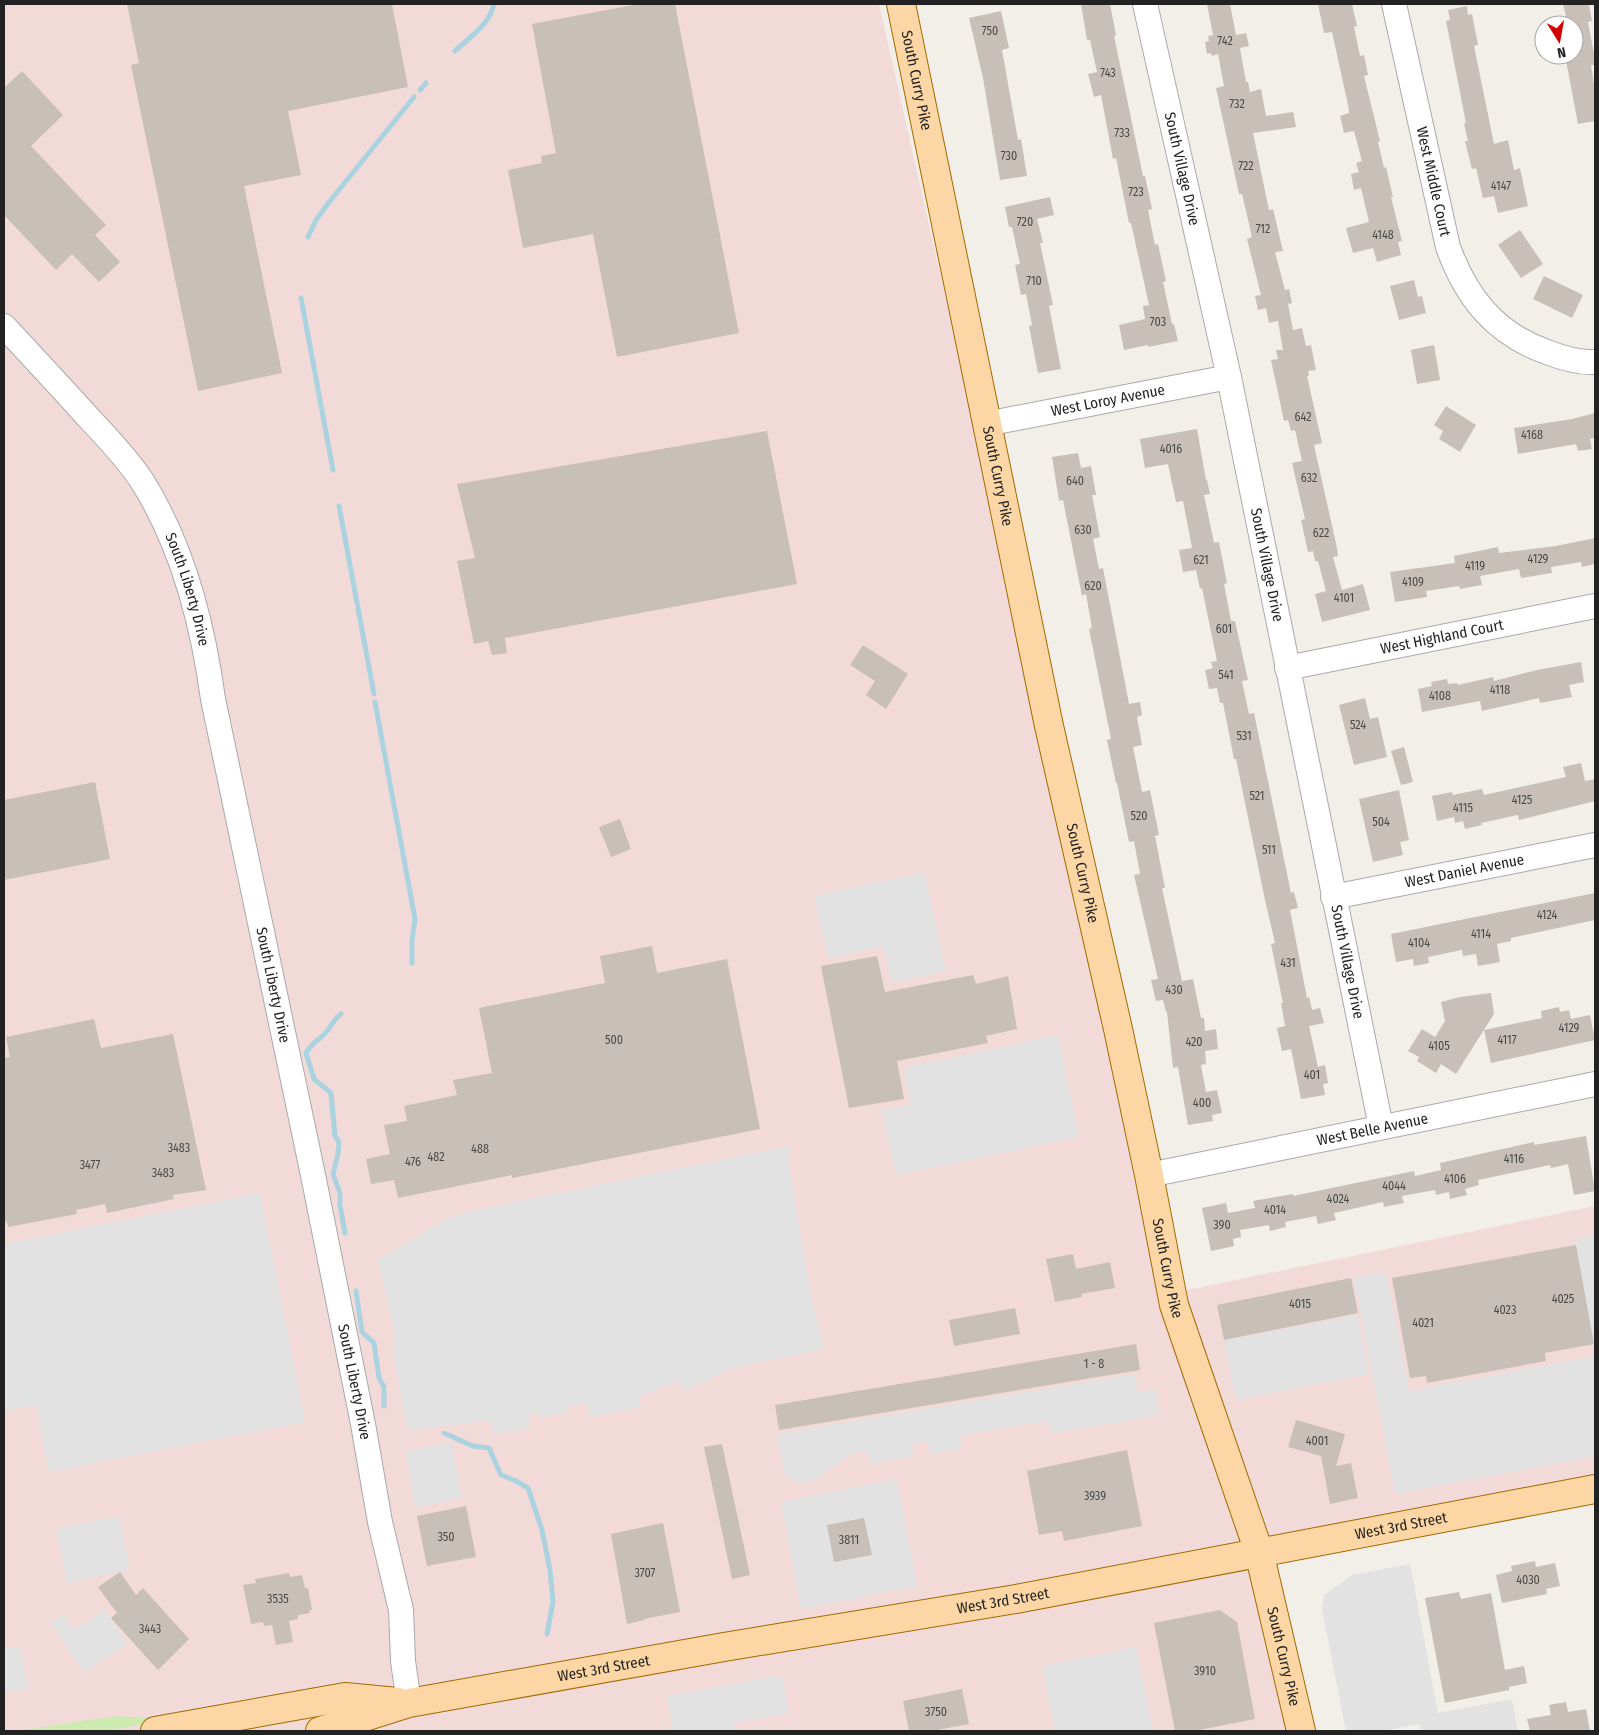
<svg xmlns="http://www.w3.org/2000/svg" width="1599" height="1735" font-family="'Fira Sans Condensed',sans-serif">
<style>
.commercial{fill:#f2dad9}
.grass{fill:#cdebb0}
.parking{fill:#e2e2e2}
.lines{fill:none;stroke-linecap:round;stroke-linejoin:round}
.stream{stroke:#aad3df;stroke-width:5}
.building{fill:#c7bfb8}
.minor-casing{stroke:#a9a9a9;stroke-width:26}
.major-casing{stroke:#a06b00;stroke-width:30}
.minor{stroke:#fff;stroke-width:24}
.major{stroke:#fcd6a4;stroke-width:28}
.labels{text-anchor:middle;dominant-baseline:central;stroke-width:4;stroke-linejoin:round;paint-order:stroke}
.number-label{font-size:12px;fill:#4b4948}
.street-label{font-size:15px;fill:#222;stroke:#fff}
</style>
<rect width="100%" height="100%" fill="#f2efe9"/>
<path class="commercial" d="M 4,4 L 879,4 L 1056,785 L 1178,1292 L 1595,1206 L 1595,1484 L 1259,1553 L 1295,1731 L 4,1731 Z"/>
<path class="grass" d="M 116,1716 L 173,1719 L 105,1731 L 16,1731 Z"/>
<path class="parking" d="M 924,872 L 946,971 L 892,983 L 883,946 L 828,958 L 814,896 Z
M 1058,1035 L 1079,1137 L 896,1175 L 882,1110 L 911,1104 L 903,1068 Z
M 790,1146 L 789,1165 L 810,1291 L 824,1349 L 733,1368 L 684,1391 L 678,1381 L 639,1397 L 641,1407 L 590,1417 L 588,1406 L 586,1404 L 582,1403 L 570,1406 L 565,1413 L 542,1417 L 537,1414 L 529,1413 L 529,1428 L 494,1435 L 491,1422 L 488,1421 L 407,1430 L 395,1362 L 393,1327 L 378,1260 L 444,1220 L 470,1211 Z
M 260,1193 L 305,1422 L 49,1472 L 36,1405 L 4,1411 L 4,1244 Z
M 1595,1236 L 1595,1352 L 1574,1240 Z
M 1386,1272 L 1409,1391 L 1595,1356 L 1595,1456 L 1395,1494 L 1354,1278 Z
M 1357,1315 L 1369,1374 L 1236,1400 L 1224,1341 Z
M 1135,1374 L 1138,1392 L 1156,1389 L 1160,1415 L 1051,1434 L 1048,1421 L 960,1435 L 962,1449 L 930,1454 L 928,1441 L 912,1444 L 915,1456 L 870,1464 L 867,1451 L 851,1454 L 819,1477 L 809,1482 L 797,1483 L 785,1475 L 777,1434 Z
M 452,1442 L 462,1498 L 415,1507 L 405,1451 Z
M 897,1479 L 917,1586 L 801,1609 L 781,1502 Z
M 119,1516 L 130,1570 L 67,1583 L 56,1529 Z
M 1410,1564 L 1438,1713 L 1512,1699 L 1518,1731 L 1421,1731 L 1419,1724 L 1382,1731 L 1346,1731 L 1322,1609 L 1324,1595 L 1352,1575 Z
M 105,1610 L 127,1645 L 83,1672 L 51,1623 L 64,1614 L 74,1629 Z
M 20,1646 L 28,1689 L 4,1693 L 4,1649 Z
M 1136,1647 L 1153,1731 L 1055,1731 L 1042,1666 Z
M 782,1675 L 789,1713 L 733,1723 L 734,1731 L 673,1731 L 667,1696 Z"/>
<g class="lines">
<path class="stream" d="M 455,51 C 470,37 490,24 494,4
M 420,90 L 426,83
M 308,237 L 316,220 L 330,201 L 414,97
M 301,298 L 333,470
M 339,506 L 374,694
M 375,702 L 415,919 L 412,940 L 412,963
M 341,1014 C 334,1019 333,1023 328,1030 C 320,1040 313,1041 306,1053 L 314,1079 L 331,1093 L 335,1136 L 339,1142 L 338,1154 L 333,1174 L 340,1193 L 340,1205 L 345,1233
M 356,1291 L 362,1332 L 374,1343 L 379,1378 L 384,1387 L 384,1406
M 444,1433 L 473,1446 L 489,1448 L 501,1475 L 516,1481 L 528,1488 L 542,1530 L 550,1570 L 553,1602 L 547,1634"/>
</g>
<path class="building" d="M 127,4 L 392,4 L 408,87 L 288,111 L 301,175 L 244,186 L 282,373 L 198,391 L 131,65 L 139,63 Z
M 639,4 L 675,4 L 739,333 L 617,357 L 593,234 L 523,248 L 508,170 L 542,163 L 541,156 L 556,153 L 532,24 Z
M 1081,4 L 1110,4 L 1116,35 L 1114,36 L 1143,176 L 1145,176 L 1152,209 L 1148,210 L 1155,245 L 1158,244 L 1166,281 L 1163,282 L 1172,324 L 1174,324 L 1178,341 L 1148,347 L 1148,345 L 1124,350 L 1119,325 L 1145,319 L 1143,306 L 1149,305 L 1131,223 L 1129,223 L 1116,158 L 1113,159 L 1101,95 L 1094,97 L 1088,74 L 1097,72 L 1090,40 L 1087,40 Z
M 1207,4 L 1230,4 L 1236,35 L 1246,33 L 1249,46 L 1240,48 L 1246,82 L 1248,82 L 1250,92 L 1261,89 L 1266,116 L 1293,112 L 1296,127 L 1253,133 L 1269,210 L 1273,209 L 1283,251 L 1275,252 L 1285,290 L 1289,289 L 1292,303 L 1288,304 L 1293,330 L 1302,328 L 1306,346 L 1311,345 L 1316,370 L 1308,371 L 1309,376 L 1307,376 L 1322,443 L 1314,445 L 1337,548 L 1338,556 L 1333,557 L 1342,590 L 1363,584 L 1370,610 L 1322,622 L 1315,594 L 1326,591 L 1318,561 L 1315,561 L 1313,551 L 1308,552 L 1301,520 L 1305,519 L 1292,463 L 1302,461 L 1295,430 L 1291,431 L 1288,420 L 1284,421 L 1271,360 L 1278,359 L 1276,350 L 1283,350 L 1278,321 L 1269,323 L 1266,308 L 1258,310 L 1255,296 L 1261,295 L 1247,239 L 1252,237 L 1242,194 L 1239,194 L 1216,88 L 1224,86 L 1218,54 L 1212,56 L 1211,53 L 1207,54 L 1205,42 L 1209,41 L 1208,36 L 1213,35 Z
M 1318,4 L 1352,4 L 1357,26 L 1354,27 L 1360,56 L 1364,55 L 1368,75 L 1364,76 L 1380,141 L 1378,142 L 1384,168 L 1386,167 L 1393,197 L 1391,197 L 1402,241 L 1398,242 L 1401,255 L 1377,262 L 1373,248 L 1353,253 L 1346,228 L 1369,222 L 1361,188 L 1354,190 L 1351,174 L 1359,172 L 1356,163 L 1362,161 L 1354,131 L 1344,133 L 1340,116 L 1349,113 L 1348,105 L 1332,32 L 1324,33 Z
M 1563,4 L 1589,4 L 1592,21 L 1588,22 L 1595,59 L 1595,65 L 1591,65 L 1595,90 L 1595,121 L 1578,124 L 1565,55 L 1574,55 L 1574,25 L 1568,25 Z
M 1467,6 L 1468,15 L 1472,14 L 1478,45 L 1474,46 L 1494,144 L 1508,140 L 1514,170 L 1520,168 L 1528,206 L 1498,213 L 1494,196 L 1483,198 L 1476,168 L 1472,169 L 1465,141 L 1468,141 L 1464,124 L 1466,123 L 1446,21 L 1450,20 L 1448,10 Z
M 1001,11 L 1009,48 L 1002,50 L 1018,140 L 1021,139 L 1027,176 L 1000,180 L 983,78 L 969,18 Z
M 22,71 L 63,115 L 31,146 L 106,225 L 95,235 L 120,262 L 99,282 L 72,254 L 56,270 L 4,215 L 4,88 Z
M 1050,197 L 1054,215 L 1037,219 L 1043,243 L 1040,243 L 1053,305 L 1049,306 L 1061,369 L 1038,373 L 1029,326 L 1032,325 L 1026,294 L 1021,295 L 1015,265 L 1020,264 L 1012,227 L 1009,227 L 1005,207 Z
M 1520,230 L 1543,264 L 1521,278 L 1498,245 Z
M 1544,276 L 1583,295 L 1572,318 L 1533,299 Z
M 1414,280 L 1418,297 L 1422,296 L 1426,313 L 1399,320 L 1390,286 Z
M 1434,345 L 1440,380 L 1417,384 L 1411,350 Z
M 1446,406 L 1476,425 L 1460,452 L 1439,439 L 1443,431 L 1434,425 Z
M 1595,413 L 1595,438 L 1590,439 L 1592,449 L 1578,451 L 1576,444 L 1518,454 L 1514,428 L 1572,419 Z
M 1197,429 L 1206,480 L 1207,480 L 1210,494 L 1204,495 L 1214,543 L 1219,542 L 1227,583 L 1224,584 L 1231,621 L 1235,621 L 1248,680 L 1242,681 L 1249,714 L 1254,713 L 1291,893 L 1294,892 L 1298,908 L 1290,910 L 1307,998 L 1309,997 L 1312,1010 L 1320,1008 L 1324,1023 L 1309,1026 L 1318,1067 L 1325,1065 L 1328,1083 L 1323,1084 L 1325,1095 L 1301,1099 L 1291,1049 L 1282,1051 L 1277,1028 L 1285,1026 L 1281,1003 L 1283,1003 L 1271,944 L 1275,943 L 1265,900 L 1236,759 L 1234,759 L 1223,703 L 1220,703 L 1217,688 L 1209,689 L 1205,670 L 1213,668 L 1211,662 L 1217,661 L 1202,588 L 1200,589 L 1196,570 L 1183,572 L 1179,550 L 1192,548 L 1183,501 L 1176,502 L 1168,464 L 1145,468 L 1140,439 Z
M 767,431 L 797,584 L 505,638 L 507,653 L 492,655 L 488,641 L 474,644 L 457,561 L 475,558 L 457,484 Z
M 1078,453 L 1081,468 L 1091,466 L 1096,495 L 1092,495 L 1100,537 L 1093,539 L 1099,569 L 1103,568 L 1129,704 L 1140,702 L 1142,715 L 1137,717 L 1142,745 L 1133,747 L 1142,792 L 1150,790 L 1159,835 L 1155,836 L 1165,888 L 1162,888 L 1182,981 L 1193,979 L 1201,1018 L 1204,1018 L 1205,1031 L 1216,1029 L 1218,1049 L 1205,1051 L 1206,1064 L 1201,1065 L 1206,1092 L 1217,1090 L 1222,1113 L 1212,1115 L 1213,1121 L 1188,1125 L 1178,1067 L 1173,1068 L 1167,1012 L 1166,1012 L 1163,1000 L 1156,1001 L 1151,980 L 1158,979 L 1134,875 L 1140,874 L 1134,841 L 1129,842 L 1117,783 L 1116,783 L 1107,740 L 1111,739 L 1089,629 L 1092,628 L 1086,594 L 1082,596 L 1063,500 L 1059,501 L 1052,457 Z
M 1595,538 L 1595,564 L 1582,567 L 1581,562 L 1551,567 L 1552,573 L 1521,578 L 1519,569 L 1480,576 L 1482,585 L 1460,589 L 1459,586 L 1426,591 L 1427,597 L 1395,602 L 1390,572 L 1455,563 L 1454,556 L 1498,547 L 1499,553 L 1556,546 Z
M 863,645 L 908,674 L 886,709 L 866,695 L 875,681 L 850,665 Z
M 1581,662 L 1584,682 L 1569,685 L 1572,697 L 1540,703 L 1539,698 L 1482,711 L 1480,701 L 1422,712 L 1418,689 L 1432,686 L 1431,682 L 1447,679 L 1448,684 L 1457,683 L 1458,685 L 1493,677 L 1494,681 L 1537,670 Z
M 1365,698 L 1370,719 L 1378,717 L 1387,757 L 1354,765 L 1339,705 Z
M 1404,747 L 1413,782 L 1401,785 L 1391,751 Z
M 1581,763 L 1585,781 L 1595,779 L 1595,801 L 1519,820 L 1518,815 L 1481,823 L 1482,825 L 1465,829 L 1463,821 L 1455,823 L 1454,817 L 1437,821 L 1432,796 L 1452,792 L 1453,795 L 1482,789 L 1484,795 L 1566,777 L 1563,767 Z
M 95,782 L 110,859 L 4,880 L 4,800 Z
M 1399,790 L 1409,840 L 1400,842 L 1403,855 L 1373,862 L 1359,799 Z
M 620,819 L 631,849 L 611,857 L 599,827 Z
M 1595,893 L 1595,920 L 1511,938 L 1511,941 L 1497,944 L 1500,962 L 1478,966 L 1476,954 L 1463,956 L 1462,950 L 1428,957 L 1429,963 L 1414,966 L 1413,959 L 1396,962 L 1391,934 Z
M 652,946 L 657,973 L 727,959 L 760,1129 L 512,1178 L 512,1175 L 398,1198 L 394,1180 L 371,1184 L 366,1159 L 390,1154 L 384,1125 L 407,1121 L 404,1106 L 457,1095 L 453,1080 L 492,1073 L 479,1008 L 605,983 L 600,956 Z
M 877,956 L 885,992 L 973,975 L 976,984 L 1008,976 L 1017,1029 L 986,1036 L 988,1043 L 897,1061 L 904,1099 L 849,1108 L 821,966 Z
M 1491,993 L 1494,1014 L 1456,1074 L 1441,1064 L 1436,1073 L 1417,1061 L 1419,1057 L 1408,1051 L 1422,1029 L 1435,1037 L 1445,1021 L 1441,1002 L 1460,997 Z
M 1559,1007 L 1560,1012 L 1569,1010 L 1571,1019 L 1590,1015 L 1595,1040 L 1491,1063 L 1484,1030 L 1542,1018 L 1541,1011 Z
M 94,1019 L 101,1048 L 173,1034 L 206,1190 L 173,1195 L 174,1199 L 107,1213 L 105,1204 L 76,1210 L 77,1214 L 8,1227 L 7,1222 L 4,1222 L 4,1058 L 10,1057 L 6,1037 Z
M 1586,1136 L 1595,1191 L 1574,1195 L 1568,1164 L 1551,1168 L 1550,1165 L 1478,1180 L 1479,1185 L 1465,1189 L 1467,1195 L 1450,1199 L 1449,1192 L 1436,1195 L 1435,1190 L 1402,1196 L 1404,1203 L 1384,1207 L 1383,1202 L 1334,1213 L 1336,1220 L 1318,1224 L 1316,1216 L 1285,1222 L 1286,1227 L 1270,1231 L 1269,1225 L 1240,1230 L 1241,1237 L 1233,1239 L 1234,1246 L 1211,1251 L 1202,1208 L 1226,1203 L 1228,1213 L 1255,1208 L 1253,1201 L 1293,1194 L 1293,1196 L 1414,1171 L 1415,1176 L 1441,1170 L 1440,1163 L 1534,1142 L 1534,1145 Z
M 1576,1245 L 1594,1344 L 1545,1353 L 1546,1361 L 1427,1383 L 1426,1376 L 1410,1378 L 1392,1278 Z
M 1073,1254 L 1076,1269 L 1110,1262 L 1115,1288 L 1081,1294 L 1082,1297 L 1055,1302 L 1046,1259 Z
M 1351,1278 L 1358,1313 L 1224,1340 L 1217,1305 Z
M 1015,1308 L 1020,1334 L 954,1346 L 949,1320 Z
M 1136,1344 L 1140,1370 L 779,1430 L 775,1405 Z
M 1296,1420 L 1345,1434 L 1336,1466 L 1351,1463 L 1358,1498 L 1330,1504 L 1321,1456 L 1288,1447 Z
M 722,1444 L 750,1575 L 732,1579 L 704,1447 Z
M 1127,1450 L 1142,1526 L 1064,1541 L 1062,1531 L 1039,1535 L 1027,1471 Z
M 466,1506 L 476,1557 L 427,1566 L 417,1516 Z
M 864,1518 L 872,1555 L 834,1562 L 827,1525 Z
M 663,1523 L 680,1612 L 644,1619 L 644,1620 L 627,1624 L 611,1534 Z
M 1535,1561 L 1536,1567 L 1555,1563 L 1560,1586 L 1546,1589 L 1547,1594 L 1502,1603 L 1496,1575 L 1512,1571 L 1511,1566 Z
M 120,1572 L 136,1595 L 143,1588 L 189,1639 L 158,1670 L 111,1618 L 117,1613 L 98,1587 Z
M 289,1573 L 290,1577 L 302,1575 L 305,1588 L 308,1588 L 312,1610 L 309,1610 L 310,1613 L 298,1615 L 298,1619 L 289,1621 L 293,1642 L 276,1645 L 272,1625 L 264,1626 L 263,1622 L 251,1624 L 243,1585 L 256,1583 L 255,1579 Z
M 1459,1592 L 1461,1599 L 1491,1593 L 1505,1670 L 1524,1666 L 1527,1683 L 1509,1687 L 1509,1690 L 1445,1703 L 1425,1598 Z
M 1220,1610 L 1237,1622 L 1255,1719 L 1194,1731 L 1175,1731 L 1154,1623 Z
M 962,1689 L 969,1724 L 932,1731 L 909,1731 L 903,1701 Z
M 1566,1702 L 1568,1712 L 1586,1709 L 1590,1731 L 1530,1731 L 1527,1719 L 1551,1715 L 1549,1705 Z"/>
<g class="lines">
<defs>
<g id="minor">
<path id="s1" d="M 1145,4 L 1229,377 L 1381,1127"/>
<path id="s2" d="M 1394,4 L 1448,247 C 1466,297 1495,334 1547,352 C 1562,358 1578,363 1595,362"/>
<path id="s3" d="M 4,326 C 31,355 59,385 86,415 C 104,434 128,459 142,481 C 183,546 203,625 213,699 L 313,1175 L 363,1424 L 380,1522 L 401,1610 L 403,1661 L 409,1703"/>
<path id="s4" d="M 986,424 L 1229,377"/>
<path id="s5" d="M 1287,668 L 1595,606"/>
<path id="s6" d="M 1333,897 L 1595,845"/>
<path id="s7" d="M 1149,1175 L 1595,1084"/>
</g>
<g id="major">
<path id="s8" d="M 901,4 L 1049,726 L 1118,1029 L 1149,1175 L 1174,1305 L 1259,1552 L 1301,1731"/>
<path d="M 155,1731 L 345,1697 L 398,1702"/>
<path id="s9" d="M 320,1731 L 409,1703 L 724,1647 L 1016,1599 L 1595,1489"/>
</g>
</defs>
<use href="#minor" class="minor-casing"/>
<use href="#major" class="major-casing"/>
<use href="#minor" class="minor"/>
<use href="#major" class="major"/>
</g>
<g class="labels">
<g class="number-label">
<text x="990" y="31">750</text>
<text x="1225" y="41">742</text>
<text x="1108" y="73">743</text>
<text x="1237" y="104">732</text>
<text x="1122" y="133">733</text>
<text x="1009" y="156">730</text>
<text x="1246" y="166">722</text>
<text x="1501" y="186">4147</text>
<text x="1136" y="192">723</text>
<text x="1025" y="222">720</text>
<text x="1263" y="229">712</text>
<text x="1383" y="235">4148</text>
<text x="1034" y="281">710</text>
<text x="1158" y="322">703</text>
<text x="1303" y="417">642</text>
<text x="1532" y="435">4168</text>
<text x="1171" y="449">4016</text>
<text x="1309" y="478">632</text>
<text x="1075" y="481">640</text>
<text x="1083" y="530">630</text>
<text x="1321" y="533">622</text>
<text x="1538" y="559">4129</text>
<text x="1201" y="560">621</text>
<text x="1475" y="566">4119</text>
<text x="1413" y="582">4109</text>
<text x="1093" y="586">620</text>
<text x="1344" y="598">4101</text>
<text x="1224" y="629">601</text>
<text x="1226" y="675">541</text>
<text x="1500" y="690">4118</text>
<text x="1440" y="696">4108</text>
<text x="1358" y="725">524</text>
<text x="1244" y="736">531</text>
<text x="1257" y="796">521</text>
<text x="1522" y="800">4125</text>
<text x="1463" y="808">4115</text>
<text x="1139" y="816">520</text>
<text x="1381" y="822">504</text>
<text x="1269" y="850">511</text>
<text x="1547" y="915">4124</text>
<text x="1481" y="934">4114</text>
<text x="1419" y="943">4104</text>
<text x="1288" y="963">431</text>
<text x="1174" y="990">430</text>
<text x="1569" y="1028">4129</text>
<text x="614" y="1040">500</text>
<text x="1507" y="1040">4117</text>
<text x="1194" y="1042">420</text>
<text x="1439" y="1046">4105</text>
<text x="1312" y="1075">401</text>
<text x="1202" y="1103">400</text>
<text x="179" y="1148">3483</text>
<text x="480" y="1149">488</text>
<text x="436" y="1157">482</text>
<text x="1514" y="1159">4116</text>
<text x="413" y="1162">476</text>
<text x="90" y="1165">3477</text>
<text x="163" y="1173">3483</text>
<text x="1455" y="1179">4106</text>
<text x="1394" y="1186">4044</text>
<text x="1338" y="1199">4024</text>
<text x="1275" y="1210">4014</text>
<text x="1222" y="1225">390</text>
<text x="1563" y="1299">4025</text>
<text x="1300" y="1304">4015</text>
<text x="1505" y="1310">4023</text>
<text x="1423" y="1323">4021</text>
<text x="1094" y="1364">1 - 8</text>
<text x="1317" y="1441">4001</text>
<text x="1095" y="1496">3939</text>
<text x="446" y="1537">350</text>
<text x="849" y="1540">3811</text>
<text x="645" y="1573">3707</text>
<text x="1528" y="1580">4030</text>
<text x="278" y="1599">3535</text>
<text x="150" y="1629">3443</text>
<text x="1205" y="1671">3910</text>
<text x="936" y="1712">3750</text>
</g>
<g class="street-label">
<text stroke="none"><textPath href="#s8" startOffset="78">South Curry Pike</textPath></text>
<text stroke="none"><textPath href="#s1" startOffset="169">South Village Drive</textPath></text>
<text stroke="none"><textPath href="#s2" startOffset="182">West Middle Court</textPath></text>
<text stroke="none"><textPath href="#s4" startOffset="124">West Loroy Avenue</textPath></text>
<text stroke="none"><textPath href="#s8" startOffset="482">South Curry Pike</textPath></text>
<text stroke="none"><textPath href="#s1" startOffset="574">South Village Drive</textPath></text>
<text stroke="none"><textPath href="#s3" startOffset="326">South Liberty Drive</textPath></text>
<text stroke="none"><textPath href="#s5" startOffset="158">West Highland Court</textPath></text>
<text stroke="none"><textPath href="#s6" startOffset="134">West Daniel Avenue</textPath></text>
<text stroke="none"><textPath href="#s8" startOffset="888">South Curry Pike</textPath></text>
<text stroke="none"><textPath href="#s1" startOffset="979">South Village Drive</textPath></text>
<text stroke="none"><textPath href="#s3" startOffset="731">South Liberty Drive</textPath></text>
<text stroke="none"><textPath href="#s7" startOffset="228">West Belle Avenue</textPath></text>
<text stroke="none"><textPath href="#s8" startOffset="1292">South Curry Pike</textPath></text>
<text stroke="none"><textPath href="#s3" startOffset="1136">South Liberty Drive</textPath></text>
<text stroke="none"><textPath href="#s9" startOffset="1101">West 3rd Street</textPath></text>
<text stroke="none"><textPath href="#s9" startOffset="696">West 3rd Street</textPath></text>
<text stroke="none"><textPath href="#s8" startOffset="1698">South Curry Pike</textPath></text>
<text stroke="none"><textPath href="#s9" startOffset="291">West 3rd Street</textPath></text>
</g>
</g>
<rect width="1599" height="1735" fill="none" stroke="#222222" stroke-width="10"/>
<g transform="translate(1559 40) rotate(169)"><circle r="24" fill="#ffffff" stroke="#a7a7a7"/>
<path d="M0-4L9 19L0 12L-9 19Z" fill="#d40000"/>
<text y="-8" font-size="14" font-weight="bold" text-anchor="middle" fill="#222222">N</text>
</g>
</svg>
